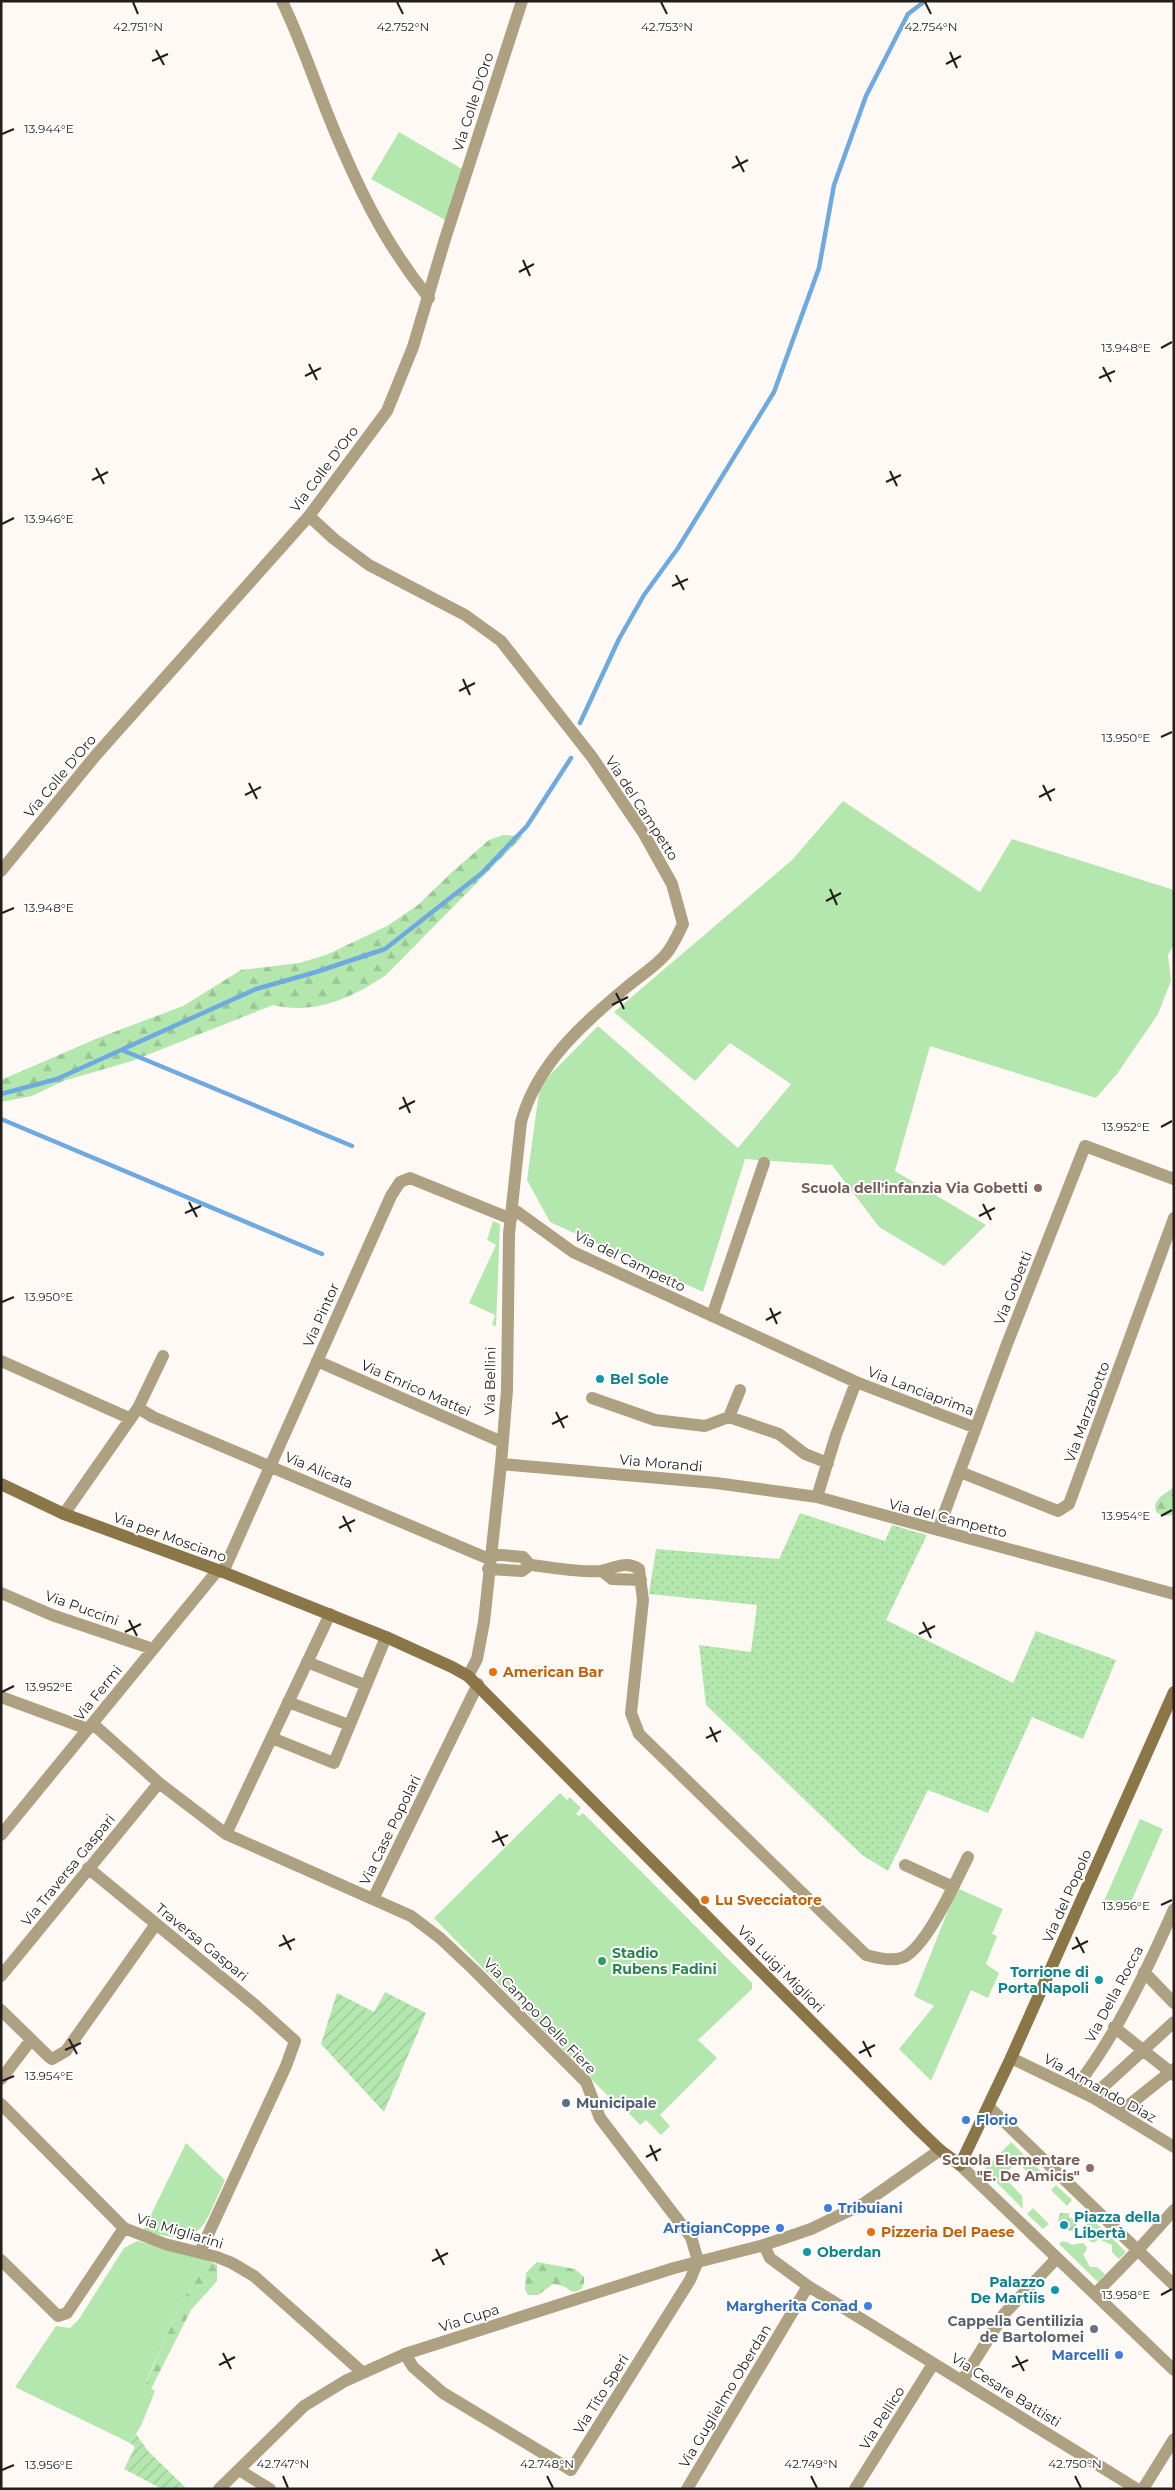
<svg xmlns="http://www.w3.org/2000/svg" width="1175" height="2490" font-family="Montserrat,sans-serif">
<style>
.grass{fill:#b3e7ad}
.forest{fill:url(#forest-firs)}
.park{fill:url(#park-dots)}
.garden{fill:url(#garden-furrows)}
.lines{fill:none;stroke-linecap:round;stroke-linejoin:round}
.stream{stroke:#6eaae0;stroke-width:4.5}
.minor{stroke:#aea182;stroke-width:12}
.tertiary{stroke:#aea182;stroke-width:12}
.secondary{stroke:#8a7647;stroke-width:12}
.ticks{fill:none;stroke:#221e1c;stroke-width:2}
.education-dot{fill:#8d6e63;stroke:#fff;stroke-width:2}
.culture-dot{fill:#0f9aa8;stroke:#fff;stroke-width:2}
.food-dot{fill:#e8710a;stroke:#fff;stroke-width:2}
.leisure-dot{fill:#2e9e5b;stroke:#fff;stroke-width:2}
.service-dot{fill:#5c6f8a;stroke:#fff;stroke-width:2}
.shop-dot{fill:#3f7fe0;stroke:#fff;stroke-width:2}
.worship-dot{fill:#6b7280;stroke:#fff;stroke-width:2}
.labels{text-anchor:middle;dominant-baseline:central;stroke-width:4;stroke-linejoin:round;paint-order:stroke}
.street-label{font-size:14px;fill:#221e1c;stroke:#fff}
.education-label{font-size:14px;font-weight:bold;fill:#785e54;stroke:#fff;text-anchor:end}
.culture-label{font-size:14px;font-weight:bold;fill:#0d838f;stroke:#fff;text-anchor:start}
.food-label{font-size:14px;font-weight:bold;fill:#c56008;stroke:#fff;text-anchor:start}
.leisure-label{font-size:14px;font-weight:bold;fill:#27864d;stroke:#fff;text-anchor:start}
.service-label{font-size:14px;font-weight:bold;fill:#4e5e75;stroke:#fff;text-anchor:start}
.shop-label{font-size:14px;font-weight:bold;fill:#366cbe;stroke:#fff;text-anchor:end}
.worship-label{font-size:14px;font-weight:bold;fill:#5b616d;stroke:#fff;text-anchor:end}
.ticks-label{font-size:12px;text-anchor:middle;fill:#221e1c;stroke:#fff;stroke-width:4;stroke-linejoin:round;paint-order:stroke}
</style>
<defs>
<pattern id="forest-firs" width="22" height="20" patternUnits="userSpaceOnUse" patternTransform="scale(1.25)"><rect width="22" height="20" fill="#b3e7ad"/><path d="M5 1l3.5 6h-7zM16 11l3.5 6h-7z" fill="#9ac694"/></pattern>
<pattern id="park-dots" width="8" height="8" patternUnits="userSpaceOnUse" patternTransform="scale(1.25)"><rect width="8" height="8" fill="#b3e7ad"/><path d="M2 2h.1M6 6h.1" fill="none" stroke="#9ac694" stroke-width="1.8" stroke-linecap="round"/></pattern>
<pattern id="garden-furrows" width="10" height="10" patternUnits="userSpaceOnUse" patternTransform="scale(1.25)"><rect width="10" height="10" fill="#b3e7ad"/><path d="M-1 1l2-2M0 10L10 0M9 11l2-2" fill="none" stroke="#9ac694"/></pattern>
</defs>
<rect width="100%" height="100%" fill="#fff9f5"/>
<path class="grass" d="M 399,132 L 464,170 L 449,222 L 371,179 Z
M 843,801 L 980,892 L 1012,839 L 1174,890 L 1174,944 L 1168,955 L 1171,981 L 1158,1014 L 1117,1074 L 1096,1098 L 930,1046 L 895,1171 L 986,1225 L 944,1266 L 879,1227 L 832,1165 L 745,1159 L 703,1292 L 550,1222 L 527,1180 L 540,1085 L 598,1026 L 738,1148 L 791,1084 L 730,1043 L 695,1081 L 614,1012 L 792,860 Z
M 493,1221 L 500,1224 L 496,1326 L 492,1325 L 495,1315 L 469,1303 L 496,1245 L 487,1240 Z
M 560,1793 L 567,1800 L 570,1797 L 581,1808 L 576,1814 L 579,1816 L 583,1813 L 752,1983 L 752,1989 L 698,2040 L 717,2058 L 660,2115 L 670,2126 L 661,2135 L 646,2120 L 640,2125 L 614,2098 L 612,2100 L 434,1918 Z
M 1140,1819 L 1163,1829 L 1127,1911 L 1104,1901 Z
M 957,1888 L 1003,1909 L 992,1934 L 997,1936 L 986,1964 L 999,1973 L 988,1998 L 971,1990 L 931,2081 L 899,2049 L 934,2006 L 914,1996 Z
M 1011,2142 L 1052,2182 L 1038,2182 L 1017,2162 L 1003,2176 L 1022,2196 L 1023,2209 L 984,2170 Z
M 186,2143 L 225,2180 C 201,2230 205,2247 143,2231 Z
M 1056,2185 L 1072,2200 L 1067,2206 L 1051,2190 Z
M 1033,2208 L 1049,2224 L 1043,2229 L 1027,2214 Z
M 1088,2215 L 1126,2252 L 1119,2259 L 1112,2252 L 1112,2245 L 1098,2239 L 1096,2242 L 1091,2242 L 1088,2239 L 1089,2226 L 1087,2226 L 1085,2218 Z
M 137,2241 L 207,2260 L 181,2303 L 145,2384 L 155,2391 L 141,2426 L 130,2443 L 15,2387 L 56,2326 L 70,2328 L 79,2319 L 124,2248 Z
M 1062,2241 L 1070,2243 L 1071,2245 L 1083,2243 L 1087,2247 L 1086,2252 L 1083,2254 L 1090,2267 L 1097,2267 L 1105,2274 L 1098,2282 L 1059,2244 Z"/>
<path class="forest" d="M 503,835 L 523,836 L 386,975 C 352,998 315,1015 273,1005 L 132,1061 L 63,1081 L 32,1096 L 1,1102 L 1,1080 L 98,1038 L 183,1006 L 241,970 L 299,963 L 326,955 L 387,926 L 418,905 L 452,872 L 489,840 Z
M 1174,1487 L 1174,1515 L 1163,1516 L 1156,1512 L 1155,1504 L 1160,1497 Z
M 207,2260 L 217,2265 L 217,2281 L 191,2310 L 151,2389 L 145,2385 L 181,2303 Z
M 537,2262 L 575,2269 L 584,2277 C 585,2286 582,2291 573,2292 L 563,2286 L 553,2284 L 538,2295 L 528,2295 L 525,2290 L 526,2273 Z"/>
<path class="park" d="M 800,1513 L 885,1541 L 892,1525 L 927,1535 L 886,1620 L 1013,1683 L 1036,1631 L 1116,1660 L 1083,1739 L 1032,1717 L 988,1813 L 928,1790 L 888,1871 L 862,1855 L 706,1705 L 699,1645 L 751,1652 L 757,1605 L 649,1594 L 656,1549 L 779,1559 Z"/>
<path class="garden" d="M 385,1992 L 426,2013 L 384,2112 L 321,2044 L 337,1993 L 374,2012 Z
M 1060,2213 L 1069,2213 L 1069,2218 L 1076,2220 L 1076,2227 L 1072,2231 L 1067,2230 L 1058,2221 Z
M 136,2434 L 148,2451 L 187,2489 L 162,2489 L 124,2469 L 135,2447 L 130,2443 Z"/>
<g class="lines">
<path class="stream" d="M 580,723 L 619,639 L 644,595 L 678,548 L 774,392 L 819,268 L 834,185 L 866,96 L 908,14 L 925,1
M 122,1050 L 352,1146
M 1,1094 L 57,1079 L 256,989 L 316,972 L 385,949 L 482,873 L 527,826 L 571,758
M 1,1119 L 322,1254"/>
<path class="minor" d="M 282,1 C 305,49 320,99 341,146 C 365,202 390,250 429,298
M 309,516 L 334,539 L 369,565 L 465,615 L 501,641 L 592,757 L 644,834 L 672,884 L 683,924 C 678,934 673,946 666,954 C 656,966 640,976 628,986 C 583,1024 537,1063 521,1122 L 509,1234 L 507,1390 L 501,1464 L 484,1622 L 477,1659 L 468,1676
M 512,1208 L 573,1252 L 856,1382 L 836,1435 L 817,1497 L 1174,1594
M 712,1316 L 764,1163
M 1,1361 L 129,1418
M 317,1361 L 502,1442
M 856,1382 L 976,1428
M 592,1398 L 655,1420 L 705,1426 L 729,1417 L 740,1390
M 138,1408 L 153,1417 L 489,1559
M 729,1417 L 779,1434 L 805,1454 L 828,1463
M 501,1464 L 716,1483 L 817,1497
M 960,1472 L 1058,1511 L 1069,1504 L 1174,1218
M 64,1514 L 138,1408 L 163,1356
M 938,1530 L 1007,1344 L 1085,1146 L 1174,1179
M 490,1554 L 523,1557 L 530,1565
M 530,1565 C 550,1567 582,1573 601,1571 C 613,1569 625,1560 639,1569 L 643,1600 L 631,1713 L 639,1734 L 866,1955 C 878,1958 892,1962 904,1957 C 927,1946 956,1881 968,1857
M 488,1569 L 522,1571 L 530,1565
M 602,1571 L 612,1579 L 641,1580
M 223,1572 L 391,1196 L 400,1182 L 410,1178 L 511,1219
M 1,1593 L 52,1615 L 153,1649
M 307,1662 L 365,1685
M 1,1697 L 88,1729
M 288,1702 L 349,1725
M 93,1724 L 159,1783 L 226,1834 L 411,1916 L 440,1938 L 473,1969 L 586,2082 L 600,2118 L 691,2237 L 698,2261 L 690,2280 L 571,2470 L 443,2393 L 413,2367 L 405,2354
M 272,1738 L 334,1763 L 386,1637
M 226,1834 L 330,1614
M 1,1835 L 218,1570
M 905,1865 L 953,1887
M 88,1868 L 255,2005 L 295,2041 L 286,2066 L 200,2252
M 373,1899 L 478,1684
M 1144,1972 L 1174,2003
M 1,1976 L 159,1783
M 1,2010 L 49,2057 L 52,2059 L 66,2051 L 156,1924
M 1114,2027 L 1174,2075
M 1011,2058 L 1092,2097 L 1174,2147
M 1,2079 L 31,2040
M 1075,2088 C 1115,2038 1148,1968 1174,1909
M 1092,2097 L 1174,2022
M 1,2104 L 124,2228 L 165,2244 L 217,2257 L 232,2263 L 254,2276 L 362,2372
M 1119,2113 L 1174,2069
M 764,2245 L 770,2258 L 808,2286 L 1137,2489
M 1138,2250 L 1174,2210
M 1,2260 L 58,2316 L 67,2313 L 124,2228
M 962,2381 L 1004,2314 L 1057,2258
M 239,2470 L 270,2489
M 687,2489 L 808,2286
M 855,2489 L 933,2364"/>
<path class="tertiary" d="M 1,871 L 96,755 L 309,516 L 387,411 L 413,347 L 445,239 L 522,1
M 989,2107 L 1174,2285
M 960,2165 L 1174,2370
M 1095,2294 L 1138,2250
M 219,2489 L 304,2406 L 345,2381 L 405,2354 L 674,2268 L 764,2245 L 811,2229 L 863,2204 L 940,2150
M 1143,2489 L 1174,2439"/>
<path class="secondary" d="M 1,1484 L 64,1514 L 223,1572 L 386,1637 L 452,1667 L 468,1676 L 918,2129 L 940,2150 L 960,2165 L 1011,2058 L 1174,1692"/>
</g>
<path class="ticks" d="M 133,2 L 138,14M 397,2 L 403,14M 661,2 L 667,14M 925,2 L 931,14M 156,50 L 164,65M 950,52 L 957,68M 152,61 L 168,54M 946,64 L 961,56M 2,134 L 14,129M 736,156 L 744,172M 732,168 L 748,160M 523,260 L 530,276M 519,272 L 534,264M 1161,348 L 1172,342M 309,364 L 317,380M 1103,367 L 1111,382M 305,376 L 321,368M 1099,378 L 1115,371M 96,468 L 104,484M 890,471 L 897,486M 92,480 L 108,472M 886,482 L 901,475M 2,524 L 14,518M 676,575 L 684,590M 672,586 L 688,579M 463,679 L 470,695M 459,691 L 475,683M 1161,737 L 1172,732M 249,783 L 257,799M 1043,785 L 1051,801M 245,795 L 261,787M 1039,797 L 1055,789M 830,889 L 837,905M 826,901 L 841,893M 2,913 L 14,908M 616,993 L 624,1009M 612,1005 L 628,997M 403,1097 L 410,1113M 399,1109 L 415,1101M 1161,1127 L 1172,1121M 189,1202 L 197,1217M 983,1204 L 991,1220M 185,1213 L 201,1206M 979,1216 L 995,1208M 2,1302 L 14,1297M 770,1308 L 777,1324M 766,1320 L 781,1312M 556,1412 L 564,1428M 552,1424 L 568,1416M 343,1516 L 351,1532M 1161,1516 L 1172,1510M 339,1528 L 355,1520M 129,1620 L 137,1636M 923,1622 L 931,1638M 125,1632 L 141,1624M 919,1634 L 935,1626M 2,1692 L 14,1686M 710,1727 L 717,1742M 706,1738 L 721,1731M 496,1831 L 504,1846M 492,1842 L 508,1835M 1161,1905 L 1172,1900M 283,1935 L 291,1950M 1076,1937 L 1084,1953M 279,1946 L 295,1939M 1072,1949 L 1088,1941M 69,2039 L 77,2054M 863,2041 L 871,2057M 65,2050 L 81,2043M 859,2053 L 875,2045M 2,2081 L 14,2076M 650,2145 L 657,2161M 646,2157 L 661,2149M 436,2249 L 444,2265M 432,2261 L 448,2253M 1161,2295 L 1172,2289M 223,2353 L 231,2369M 1016,2356 L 1024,2371M 219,2365 L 235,2357M 1012,2367 L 1028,2360M 2,2470 L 14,2465M 283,2476 L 288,2488M 547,2476 L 553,2488M 811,2476 L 817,2488M 1075,2476 L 1081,2488"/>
<g class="education-dot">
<circle cx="1038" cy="1188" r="5"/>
<circle cx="1090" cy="2168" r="5"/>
</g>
<g class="culture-dot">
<circle cx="600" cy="1379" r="5"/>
<circle cx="1099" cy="1980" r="5"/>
<circle cx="1064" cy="2225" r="5"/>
<circle cx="807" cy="2252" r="5"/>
<circle cx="1055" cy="2290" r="5"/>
</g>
<g class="food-dot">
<circle cx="493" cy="1672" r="5"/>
<circle cx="705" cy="1900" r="5"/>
<circle cx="871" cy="2232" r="5"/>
</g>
<circle class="leisure-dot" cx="602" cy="1961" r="5"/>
<circle class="service-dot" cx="566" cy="2103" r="5"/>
<g class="shop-dot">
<circle cx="966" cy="2120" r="5"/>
<circle cx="828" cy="2208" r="5"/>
<circle cx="780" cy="2228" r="5"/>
<circle cx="868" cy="2306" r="5"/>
<circle cx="1119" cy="2355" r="5"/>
</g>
<circle class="worship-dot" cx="1094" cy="2329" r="5"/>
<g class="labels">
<g class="street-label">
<text transform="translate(473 102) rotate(-72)">Via Colle D'Oro</text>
<text transform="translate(324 469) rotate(-53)">Via Colle D'Oro</text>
<text transform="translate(60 776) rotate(-50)">Via Colle D'Oro</text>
<text transform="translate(642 808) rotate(57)">Via del Campetto</text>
<text transform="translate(630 1261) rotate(26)">Via del Campetto</text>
<text transform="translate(1013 1288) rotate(-68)">Via Gobetti</text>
<text transform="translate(321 1315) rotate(-66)">Via Pintor</text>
<text transform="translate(490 1381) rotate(-89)">Via Bellini</text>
<text transform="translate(416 1388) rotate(24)">Via Enrico Mattei</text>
<text transform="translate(921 1391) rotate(21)">Via Lanciaprima</text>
<text transform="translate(1087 1412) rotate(-70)">Via Marzabotto</text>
<text transform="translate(661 1463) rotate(5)">Via Morandi</text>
<text transform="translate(319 1470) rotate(23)">Via Alicata</text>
<text transform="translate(948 1518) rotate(14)">Via del Campetto</text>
<text transform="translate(170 1537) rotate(20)">Via per Mosciano</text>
<text transform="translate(82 1608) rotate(20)">Via Puccini</text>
<text transform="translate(98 1693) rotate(-51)">Via Fermi</text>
<text transform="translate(390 1830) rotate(-64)">Via Case Popolari</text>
<text transform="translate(68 1870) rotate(-51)">Via Traversa Gaspari</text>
<text transform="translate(1067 1896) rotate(-66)">Via del Popolo</text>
<text transform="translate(202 1942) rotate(39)">Traversa Gaspari</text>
<text transform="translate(781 1969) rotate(45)">Via Luigi Migliori</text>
<text transform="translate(1114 1994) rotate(-62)">Via Della Rocca</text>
<text transform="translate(540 2016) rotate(46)">Via Campo Delle Fiere</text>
<text transform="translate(1100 2088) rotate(29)">Via Armando Diaz</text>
<text transform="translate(180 2231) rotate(17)">Via Migliarini</text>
<text transform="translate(469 2318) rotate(-18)">Via Cupa</text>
<text transform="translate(1006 2390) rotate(32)">Via Cesare Battisti</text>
<text transform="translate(601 2394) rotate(-58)">Via Tito Speri</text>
<text transform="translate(725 2396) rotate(-59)">Via Guglielmo Oberdan</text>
<text transform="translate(882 2418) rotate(-58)">Via Pellico</text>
</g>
<g class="education-label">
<text x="1028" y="1188">Scuola dell'infanzia Via Gobetti</text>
<text x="1080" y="2160">Scuola Elementare<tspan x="1080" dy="16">"E. De Amicis"</tspan></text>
</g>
<g class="culture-label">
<text x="610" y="1379">Bel Sole</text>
<text x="1089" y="1972" text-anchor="end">Torrione di<tspan x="1089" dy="16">Porta Napoli</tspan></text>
<text x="1074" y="2217">Piazza della<tspan x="1074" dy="16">Libertà</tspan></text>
<text x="817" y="2252">Oberdan</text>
<text x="1045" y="2282" text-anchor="end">Palazzo<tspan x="1045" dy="16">De Martiis</tspan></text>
</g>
<g class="food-label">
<text x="503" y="1672">American Bar</text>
<text x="715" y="1900">Lu Svecciatore</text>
<text x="881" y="2232">Pizzeria Del Paese</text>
</g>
<g class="leisure-label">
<text x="612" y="1953">Stadio<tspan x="612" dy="16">Rubens Fadini</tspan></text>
</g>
<g class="service-label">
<text x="576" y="2103">Municipale</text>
</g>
<g class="shop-label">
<text x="976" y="2120" text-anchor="start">Florio</text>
<text x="838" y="2208" text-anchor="start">Tribuiani</text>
<text x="770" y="2228">ArtigianCoppe</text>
<text x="858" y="2306">Margherita Conad</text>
<text x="1109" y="2355">Marcelli</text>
</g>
<g class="worship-label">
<text x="1084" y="2321">Cappella Gentilizia<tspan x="1084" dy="16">de Bartolomei</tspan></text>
</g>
</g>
<g class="ticks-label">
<text x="138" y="31">42.751°N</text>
<text x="403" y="31">42.752°N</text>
<text x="667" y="31">42.753°N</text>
<text x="931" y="31">42.754°N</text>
<text x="49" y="133">13.944°E</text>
<text x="1126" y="352">13.948°E</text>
<text x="49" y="523">13.946°E</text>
<text x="1126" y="742">13.950°E</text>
<text x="49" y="912">13.948°E</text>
<text x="1126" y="1131">13.952°E</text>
<text x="49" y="1301">13.950°E</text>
<text x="1126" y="1520">13.954°E</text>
<text x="49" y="1691">13.952°E</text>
<text x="1126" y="1910">13.956°E</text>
<text x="49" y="2080">13.954°E</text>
<text x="1126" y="2299">13.958°E</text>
<text x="283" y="2468">42.747°N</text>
<text x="547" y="2468">42.748°N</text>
<text x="811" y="2468">42.749°N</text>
<text x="1075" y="2468">42.750°N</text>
<text x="49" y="2469">13.956°E</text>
</g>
<rect width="1175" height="2490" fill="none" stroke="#221e1c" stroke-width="5"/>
</svg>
